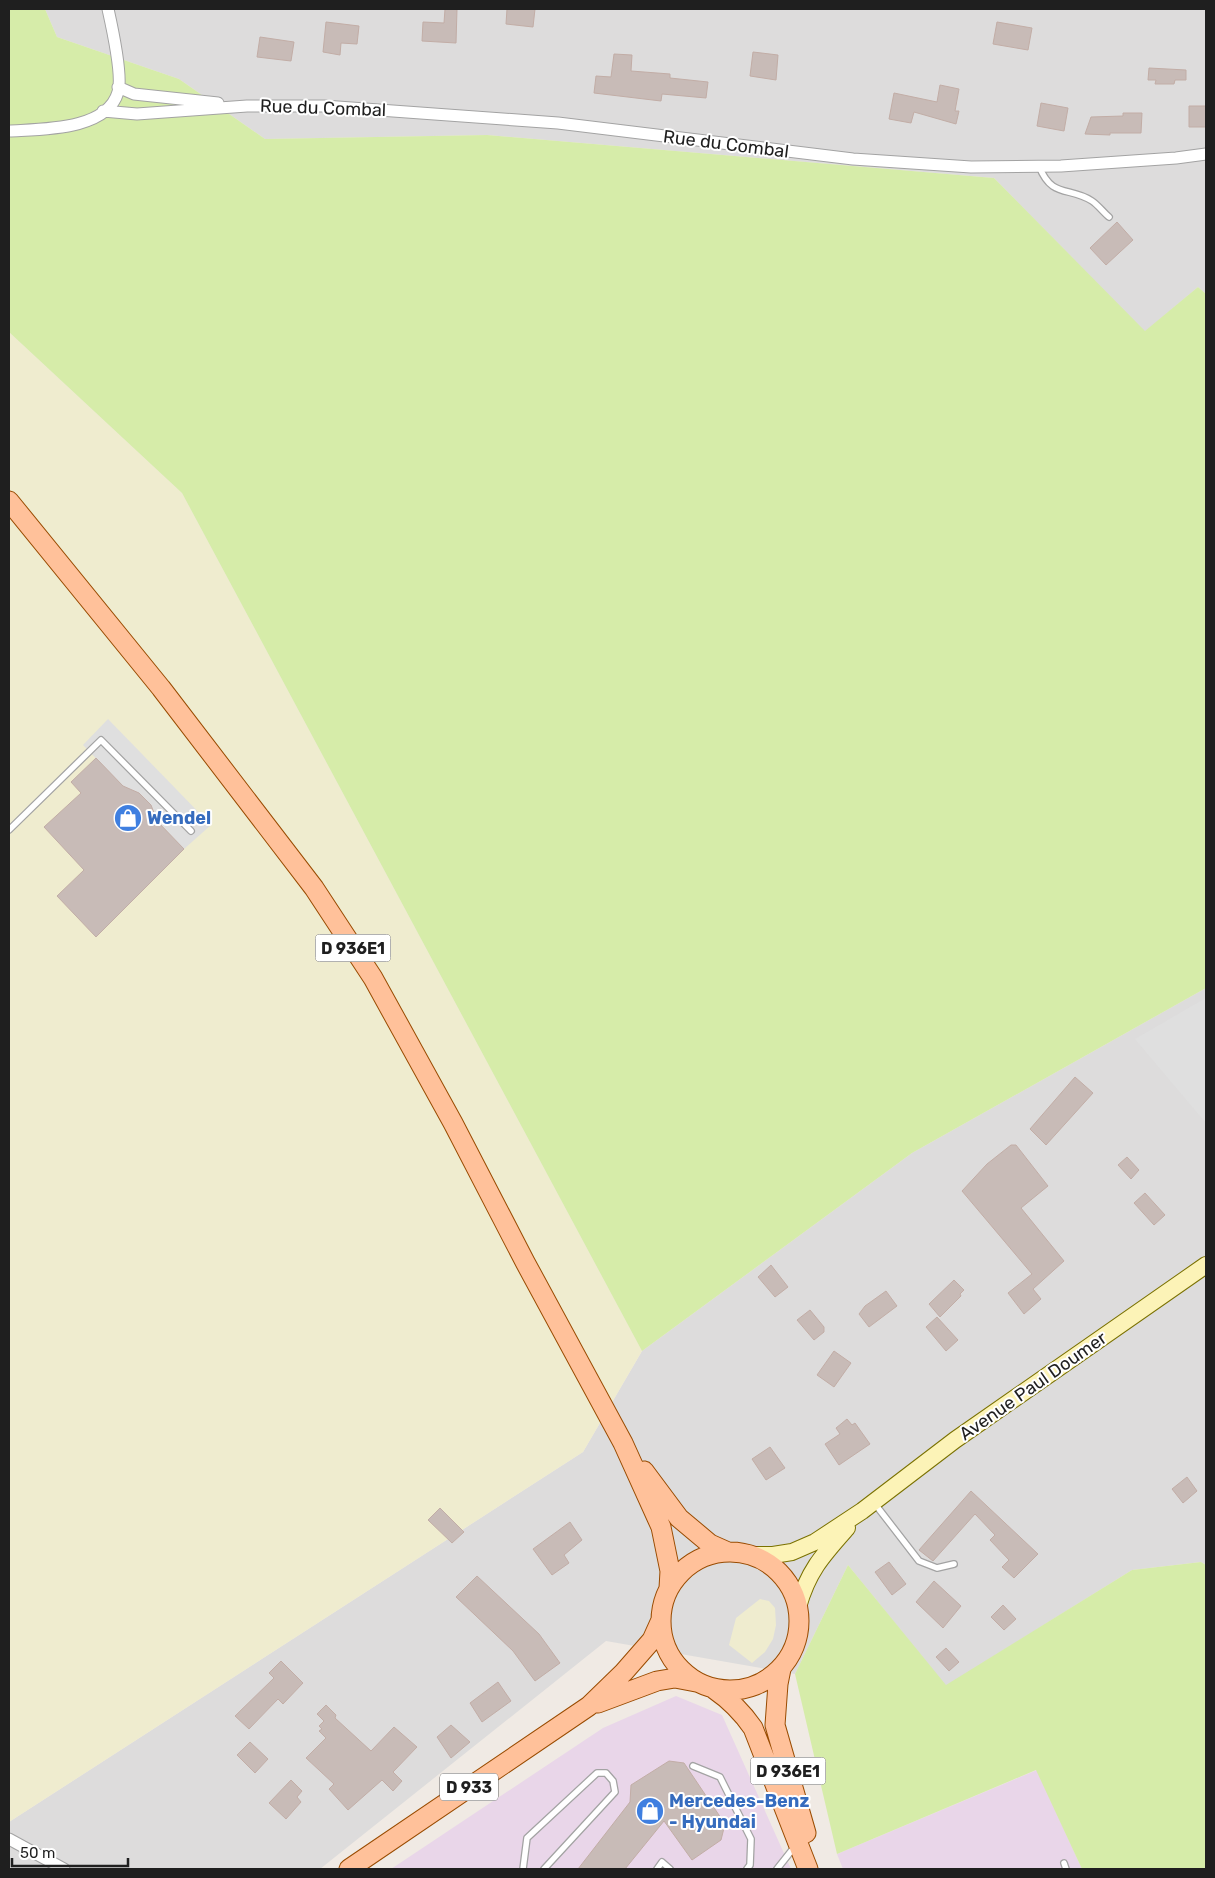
<svg xmlns="http://www.w3.org/2000/svg" width="1215" height="1878" font-family="Rubik,sans-serif">
<style>
.residential{fill:#dddcdc}
.industrial{fill:#e9d6e9}
.farmland{fill:#efeccf}
.grass{fill:#d6eca9}
.parking{fill:#dfdfdf}
.building{fill:#c8bbb7;stroke:#c2ada6}
.lines{fill:none;stroke-linecap:round;stroke-linejoin:round}
.service-casing{stroke:#a3a3a3;stroke-width:8}
.minor-casing{stroke:#a3a3a3;stroke-width:13}
.secondary-casing{stroke:#7a7101;stroke-width:18}
.primary-casing{stroke:#994b00;stroke-width:21}
.service{stroke:#fff;stroke-width:5.5}
.minor{stroke:#fff;stroke-width:11}
.secondary{stroke:#fcf3b7;stroke-width:16}
.primary{stroke:#ffc19a;stroke-width:19}
.labels{text-anchor:middle;dominant-baseline:central;stroke-width:4;stroke-linejoin:round;paint-order:stroke}
.shield{fill:#fff;stroke:#626262;stroke-width:1}
.shield-label{font-size:16px;font-weight:bold;fill:#1f1f1f}
.street-label{font-size:18px;fill:#1f1f1f;stroke:#fff}
.shop-label{font-size:18px;font-weight:bold;fill:#366cbe;stroke:#fff;text-anchor:start}
</style>
<rect width="100%" height="100%" fill="#f0eae4"/>
<path class="residential" d="M 45,9 L 1206,9 L 1206,294 L 1198,287 L 1145,332 L 994,178 L 487,135 L 265,139 L 179,79 L 57,37 Z
M 1206,988 L 1206,1565 L 1201,1562 L 1132,1570 L 946,1686 L 848,1565 L 795,1674 L 606,1641 L 320,1869 L 9,1869 L 9,1822 L 583,1452 L 642,1351 L 912,1153 Z"/>
<path class="industrial" d="M 676,1696 L 722,1715 L 791,1869 L 391,1869 L 603,1728 Z
M 1037,1770 L 1082,1869 L 843,1869 L 837,1854 Z"/>
<path class="farmland" d="M 9,332 L 182,493 L 642,1351 L 583,1452 L 9,1822 Z
M 760,1599 L 769,1601 L 775,1608 L 776,1625 L 773,1639 L 765,1652 L 752,1663 L 729,1645 L 736,1618 Z"/>
<path class="grass" d="M 9,9 L 45,9 L 57,37 L 179,79 L 265,139 L 487,135 L 994,178 L 1145,331 L 1198,287 L 1206,294 L 1206,988 L 912,1153 L 642,1351 L 182,493 L 9,332 Z
M 1201,1562 L 1206,1565 L 1206,1869 L 1082,1869 L 1036,1770 L 837,1854 L 795,1674 L 848,1565 L 946,1685 L 1132,1570 Z"/>
<path class="parking" d="M 108,719 L 211,825 L 184,849 L 83,745 Z
M 1206,998 L 1206,1123 L 1135,1039 Z"/>
<path class="building" d="M 445,9 L 457,9 L 456,43 L 422,41 L 423,22 L 444,23 Z
M 507,9 L 535,9 L 533,27 L 506,24 Z
M 326,22 L 359,26 L 357,44 L 341,43 L 340,55 L 323,52 Z
M 997,22 L 1032,28 L 1028,50 L 993,44 Z
M 260,37 L 294,42 L 291,61 L 257,57 Z
M 753,52 L 778,55 L 776,80 L 750,76 Z
M 614,54 L 632,55 L 631,71 L 670,74 L 670,78 L 708,82 L 706,98 L 662,94 L 661,101 L 594,93 L 596,76 L 611,77 Z
M 1149,68 L 1186,70 L 1186,80 L 1175,80 L 1174,84 L 1155,84 L 1156,80 L 1148,80 Z
M 940,85 L 959,89 L 955,111 L 959,111 L 956,124 L 914,112 L 911,123 L 889,119 L 894,93 L 937,102 Z
M 1041,103 L 1068,108 L 1064,131 L 1037,126 Z
M 1189,106 L 1206,106 L 1206,127 L 1189,127 Z
M 1123,113 L 1142,113 L 1141,133 L 1110,133 L 1110,135 L 1085,134 L 1091,117 L 1123,116 Z
M 1117,222 L 1133,240 L 1106,265 L 1090,248 Z
M 96,758 L 123,786 L 139,793 L 151,805 L 157,821 L 184,849 L 96,937 L 57,896 L 84,870 L 44,827 L 81,793 L 71,782 Z
M 1075,1077 L 1093,1093 L 1046,1145 L 1030,1129 Z
M 1011,1145 L 1016,1145 L 1048,1186 L 1021,1208 L 1064,1261 L 1033,1289 L 1041,1299 L 1024,1314 L 1008,1293 L 1032,1274 L 962,1191 L 987,1164 Z
M 1127,1157 L 1139,1170 L 1131,1179 L 1118,1165 Z
M 1145,1193 L 1165,1215 L 1154,1225 L 1134,1203 Z
M 771,1265 L 788,1287 L 775,1297 L 758,1277 Z
M 954,1280 L 964,1290 L 960,1294 L 961,1296 L 940,1317 L 929,1304 Z
M 886,1291 L 897,1306 L 869,1327 L 859,1314 L 865,1306 Z
M 810,1310 L 824,1327 L 824,1332 L 814,1340 L 797,1320 Z
M 937,1317 L 958,1340 L 946,1351 L 926,1327 Z
M 834,1351 L 851,1363 L 834,1387 L 817,1375 Z
M 847,1419 L 852,1425 L 855,1423 L 870,1444 L 839,1465 L 825,1444 L 840,1434 L 836,1428 Z
M 770,1447 L 785,1468 L 766,1480 L 752,1459 Z
M 1187,1477 L 1197,1491 L 1183,1503 L 1172,1489 Z
M 971,1491 L 1038,1554 L 1014,1578 L 1002,1567 L 1009,1560 L 990,1540 L 995,1535 L 975,1514 L 933,1561 L 919,1550 Z
M 440,1508 L 464,1532 L 452,1543 L 428,1520 Z
M 570,1522 L 582,1540 L 564,1555 L 569,1563 L 552,1575 L 533,1549 Z
M 889,1562 L 906,1584 L 892,1595 L 875,1572 Z
M 477,1576 L 539,1634 L 560,1663 L 535,1681 L 513,1651 L 456,1597 Z
M 934,1581 L 961,1606 L 943,1628 L 916,1602 Z
M 1003,1605 L 1016,1619 L 1004,1630 L 991,1617 Z
M 946,1648 L 959,1662 L 949,1671 L 936,1657 Z
M 281,1661 L 303,1683 L 283,1704 L 278,1699 L 249,1729 L 235,1716 L 274,1678 L 269,1673 Z
M 498,1682 L 511,1701 L 482,1722 L 470,1703 Z
M 326,1705 L 336,1715 L 335,1718 L 371,1751 L 394,1727 L 417,1747 L 393,1772 L 402,1781 L 393,1791 L 382,1780 L 348,1810 L 329,1789 L 334,1784 L 306,1758 L 326,1738 L 319,1731 L 322,1729 L 319,1726 L 324,1721 L 317,1714 Z
M 451,1725 L 470,1742 L 451,1758 L 437,1737 Z
M 250,1742 L 268,1759 L 255,1773 L 237,1755 Z
M 669,1761 L 684,1763 L 725,1824 L 721,1840 L 692,1860 L 664,1821 L 625,1869 L 578,1869 L 630,1802 L 631,1785 Z
M 291,1780 L 302,1791 L 297,1797 L 301,1802 L 286,1819 L 269,1803 Z"/>
<g class="lines">
<defs>
<path id="service" d="M 1039,166 C 1052,199 1069,186 1092,201 C 1098,205 1103,212 1109,217
M 9,830 L 101,740 L 191,831
M 875,1504 L 919,1561 L 937,1568 L 954,1564
M 693,1766 L 720,1777 L 751,1839 L 750,1865 L 747,1869
M 1064,1863 L 1066,1869
M 523,1869 L 527,1838 L 597,1773 L 606,1773 L 613,1781 L 615,1792 L 544,1869
M 657,1869 L 662,1862 L 670,1869
M 777,1869 L 796,1845"/>
<path id="minor" d="M 118,87 L 134,94 L 218,103
M 103,111 L 137,114 L 247,106 L 324,106 L 558,123 L 853,159 L 971,167 L 1061,166 L 1176,158 L 1206,154
M 9,131 C 40,129 107,131 118,92 C 123,76 112,27 108,9
M 9,1839 L 64,1869"/>
<path id="secondary" d="M 751,1555 L 773,1555 L 792,1552 L 815,1542 L 862,1511 L 955,1440 L 1206,1265
M 798,1607 C 808,1571 823,1555 847,1528"/>
<path id="primary" d="M 9,501 L 161,688 L 314,888 L 373,978 L 453,1123 L 525,1262 L 623,1443 L 661,1527 L 670,1571 L 669,1588
M 644,1471 L 679,1518 L 710,1544 L 728,1552
M661 1621a69 69 0 1 1 138 0a69 69 0 1 1-138 0Z
M 781,1669 L 778,1684 L 775,1725 L 806,1833
M 714,1689 C 730,1700 742,1712 753,1728 L 808,1869
M 598,1703 L 657,1681 L 675,1678 L 696,1682
M 349,1869 L 589,1706 L 624,1672 L 652,1640 L 661,1620"/>
</defs>
<use href="#service" class="service-casing"/>
<use href="#minor" class="minor-casing"/>
<use href="#secondary" class="secondary-casing"/>
<use href="#primary" class="primary-casing"/>
<use href="#service" class="service"/>
<use href="#minor" class="minor"/>
<use href="#secondary" class="secondary"/>
<use href="#primary" class="primary"/>
</g>
<defs>
<symbol id="shop-disc" viewBox="-11 -11 22 22"><circle r="9.5" fill="#3f7fe0" stroke="#fff"/><path d="M-5-2.5h2.3a2.7 3.5 0 0 1 5.4 0H5L5.5 6h-11ZM-1.5-2.5h3a1.5 2.3 0 0 0-3 0Z" fill="#fff"/></symbol>
</defs>
<g fill-rule="evenodd">
<use href="#shop-disc" x="112" y="802" width="32" height="32"/>
<use href="#shop-disc" x="634" y="1795" width="32" height="32"/>
</g>
<g class="labels">
<g class="shield">
<rect x="315.5" y="934.5" width="75" height="27" rx="4"/>
<rect x="750.5" y="1757.5" width="75" height="27" rx="4"/>
<rect x="440" y="1773.5" width="58" height="27" rx="4"/>
</g>
<g class="shield-label">
<text x="353" y="948">D 936E1</text>
<text x="788" y="1771">D 936E1</text>
<text x="469" y="1787">D 933</text>
</g>
<g class="street-label">
<text transform="translate(323 108) rotate(2)">Rue du Combal</text>
<text transform="translate(726 144) rotate(7)">Rue du Combal</text>
<text transform="translate(1033 1386) rotate(-35)">Avenue Paul Doumer</text>
</g>
<g class="shop-label">
<text x="147" y="818">Wendel</text>
<text x="669" y="1801">Mercedes-Benz<tspan x="669" dy="21">- Hyundai</tspan></text>
</g>
</g>
<rect width="1215" height="1878" fill="none" stroke="#1f1f1f" stroke-width="20"/>
<path d="M12 1858v8h116v-8" fill="none" stroke="#1f1f1f" stroke-width="2.5"/>
<text x="20" y="1858" font-size="15" fill="#1f1f1f" stroke="#ffffff" stroke-width="4" paint-order="stroke">50 m</text>
</svg>
